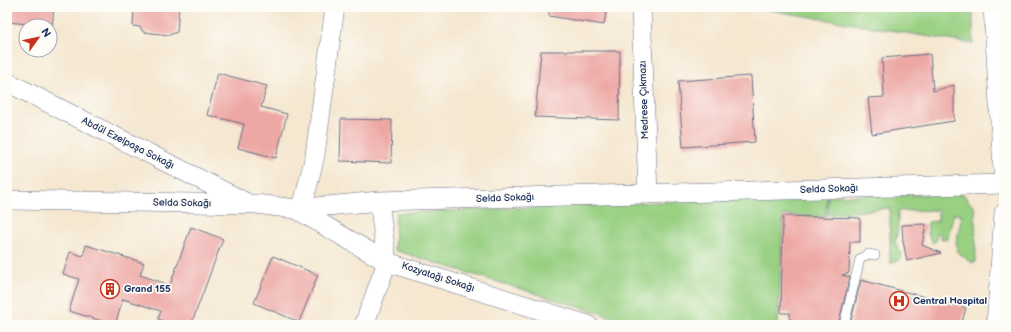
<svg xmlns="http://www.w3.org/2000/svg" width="1011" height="332" font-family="'Balsamiq Sans',sans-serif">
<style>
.green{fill:#99d082;stroke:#5a8070}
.building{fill:#eda7a4}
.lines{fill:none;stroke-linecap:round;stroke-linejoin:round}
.lane-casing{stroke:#676f86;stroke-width:10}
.street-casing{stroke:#676f86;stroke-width:20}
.lane{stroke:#fff;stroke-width:9}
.street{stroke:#fff;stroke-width:19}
.labels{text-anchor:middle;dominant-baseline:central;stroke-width:3.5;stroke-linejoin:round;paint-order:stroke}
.street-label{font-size:10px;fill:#1b2f5e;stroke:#fdfcf7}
.poi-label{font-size:10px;font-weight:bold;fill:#1b2f5e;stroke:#fdfcf7;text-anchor:start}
</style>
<rect width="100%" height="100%" fill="#fdfcf7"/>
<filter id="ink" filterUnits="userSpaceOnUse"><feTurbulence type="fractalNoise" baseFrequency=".025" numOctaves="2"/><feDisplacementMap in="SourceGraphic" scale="8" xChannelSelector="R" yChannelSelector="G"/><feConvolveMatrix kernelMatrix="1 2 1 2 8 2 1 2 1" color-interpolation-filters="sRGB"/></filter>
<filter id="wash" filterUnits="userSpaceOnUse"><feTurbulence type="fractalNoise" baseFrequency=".012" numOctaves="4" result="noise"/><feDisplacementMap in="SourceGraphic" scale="16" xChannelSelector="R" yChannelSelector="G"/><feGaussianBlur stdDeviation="0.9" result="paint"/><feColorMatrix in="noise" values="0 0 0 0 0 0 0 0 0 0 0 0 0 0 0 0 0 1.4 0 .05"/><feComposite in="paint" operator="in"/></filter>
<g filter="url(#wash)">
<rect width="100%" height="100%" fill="#f5e7d0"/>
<path class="green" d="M 751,7 L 973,7 L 973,44 Z
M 963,194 L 975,209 L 976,262 L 970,262 L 957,251 L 956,243 L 962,216 L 954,213 L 947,240 L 941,239 L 940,234 L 936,233 L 937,240 L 933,243 L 928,235 L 928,222 L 938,221 L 938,210 L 898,211 L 898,229 L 895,243 L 902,254 L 899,260 L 890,263 L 890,208 L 827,215 L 828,196 Z
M 827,195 L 825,217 L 783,215 L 778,325 L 638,325 L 394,250 L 396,213 Z"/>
<g id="blocks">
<path class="building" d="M 7,7 L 54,7 L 52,28 L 50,26 L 7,22 Z
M 134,7 L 179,7 L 177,32 L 169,35 L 143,32 L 140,27 L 133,26 Z
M 549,7 L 607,7 L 604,25 L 549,16 Z
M 541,51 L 620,51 L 619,120 L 535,117 Z
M 930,54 L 933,91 L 954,85 L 954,121 L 872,134 L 868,98 L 884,97 L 882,58 Z
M 218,73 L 267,86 L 261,107 L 287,114 L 276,158 L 238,148 L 244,124 L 207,115 Z
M 751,76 L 755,142 L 683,147 L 678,81 Z
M 341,119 L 392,120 L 391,163 L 340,161 Z
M 783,216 L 860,218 L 860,242 L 850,242 L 849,273 L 842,275 L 850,277 L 838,325 L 790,325 L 790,313 L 781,313 Z
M 926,224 L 922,245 L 941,253 L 907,261 L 903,241 L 902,225 Z
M 191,227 L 223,239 L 191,325 L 174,325 L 158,319 L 161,311 L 123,299 L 115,325 L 69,311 L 79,279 L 63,274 L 70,252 L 83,256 L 86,245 L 144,263 L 140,275 L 170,285 Z
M 273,256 L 318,275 L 299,322 L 254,303 Z
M 861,280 L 966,308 L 961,325 L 850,325 Z"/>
</g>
</g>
<g filter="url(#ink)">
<use href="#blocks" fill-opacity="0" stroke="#676f86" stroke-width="1"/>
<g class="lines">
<defs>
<path id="lane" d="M 844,325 L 860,259 L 868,254 L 875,255"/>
<path id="street" d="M 641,7 L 648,194
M 993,7 L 1004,186
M 7,82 L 245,202
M 7,200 L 256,204 L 296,209 L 379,201 L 1004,184
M 296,209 L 387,262 L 588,325
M 302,209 L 315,155 L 335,7
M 364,325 L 387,262 L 379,201
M 996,325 L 1004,213"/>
</defs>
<use href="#lane" class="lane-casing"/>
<use href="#street" class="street-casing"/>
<use href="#lane" class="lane"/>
<use href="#street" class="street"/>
</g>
</g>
<defs>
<symbol id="building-ring" viewBox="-11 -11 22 22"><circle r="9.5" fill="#fdfcf7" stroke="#c8321e" stroke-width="1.5"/><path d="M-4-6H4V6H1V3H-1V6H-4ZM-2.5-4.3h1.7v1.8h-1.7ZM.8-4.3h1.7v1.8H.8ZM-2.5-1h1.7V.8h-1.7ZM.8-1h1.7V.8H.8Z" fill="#c8321e"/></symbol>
<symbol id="hospital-ring" viewBox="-11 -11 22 22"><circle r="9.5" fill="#fdfcf7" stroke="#c8321e" stroke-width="1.5"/><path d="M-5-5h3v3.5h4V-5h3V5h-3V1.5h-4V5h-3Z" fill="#c8321e"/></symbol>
</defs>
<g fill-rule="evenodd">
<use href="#building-ring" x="99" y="278" width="22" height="22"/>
<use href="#hospital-ring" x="888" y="290" width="22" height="22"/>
</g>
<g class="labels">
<g class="street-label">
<text transform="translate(644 100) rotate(-92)">Medrese Çıkmazı</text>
<text transform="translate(128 143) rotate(27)">Abdül Ezelpaşa Sokağı</text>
<text transform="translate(829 189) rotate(-2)">Selda Sokağı</text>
<text transform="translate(505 198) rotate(-2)">Selda Sokağı</text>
<text transform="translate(182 203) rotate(1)">Selda Sokağı</text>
<text transform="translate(438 277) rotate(18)">Kozyatağı Sokağı</text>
</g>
<g class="poi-label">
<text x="124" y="289">Grand 155</text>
<text x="913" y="301">Central Hospital</text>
</g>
</g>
<rect width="1011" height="332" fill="none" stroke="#fdfcf7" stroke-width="24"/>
<g transform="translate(38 38) rotate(57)"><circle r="19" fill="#fdfcf7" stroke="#a3aaba"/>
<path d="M0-3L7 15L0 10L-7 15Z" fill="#c8321e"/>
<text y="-6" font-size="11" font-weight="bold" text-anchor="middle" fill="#1b2f5e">N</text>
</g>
</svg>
